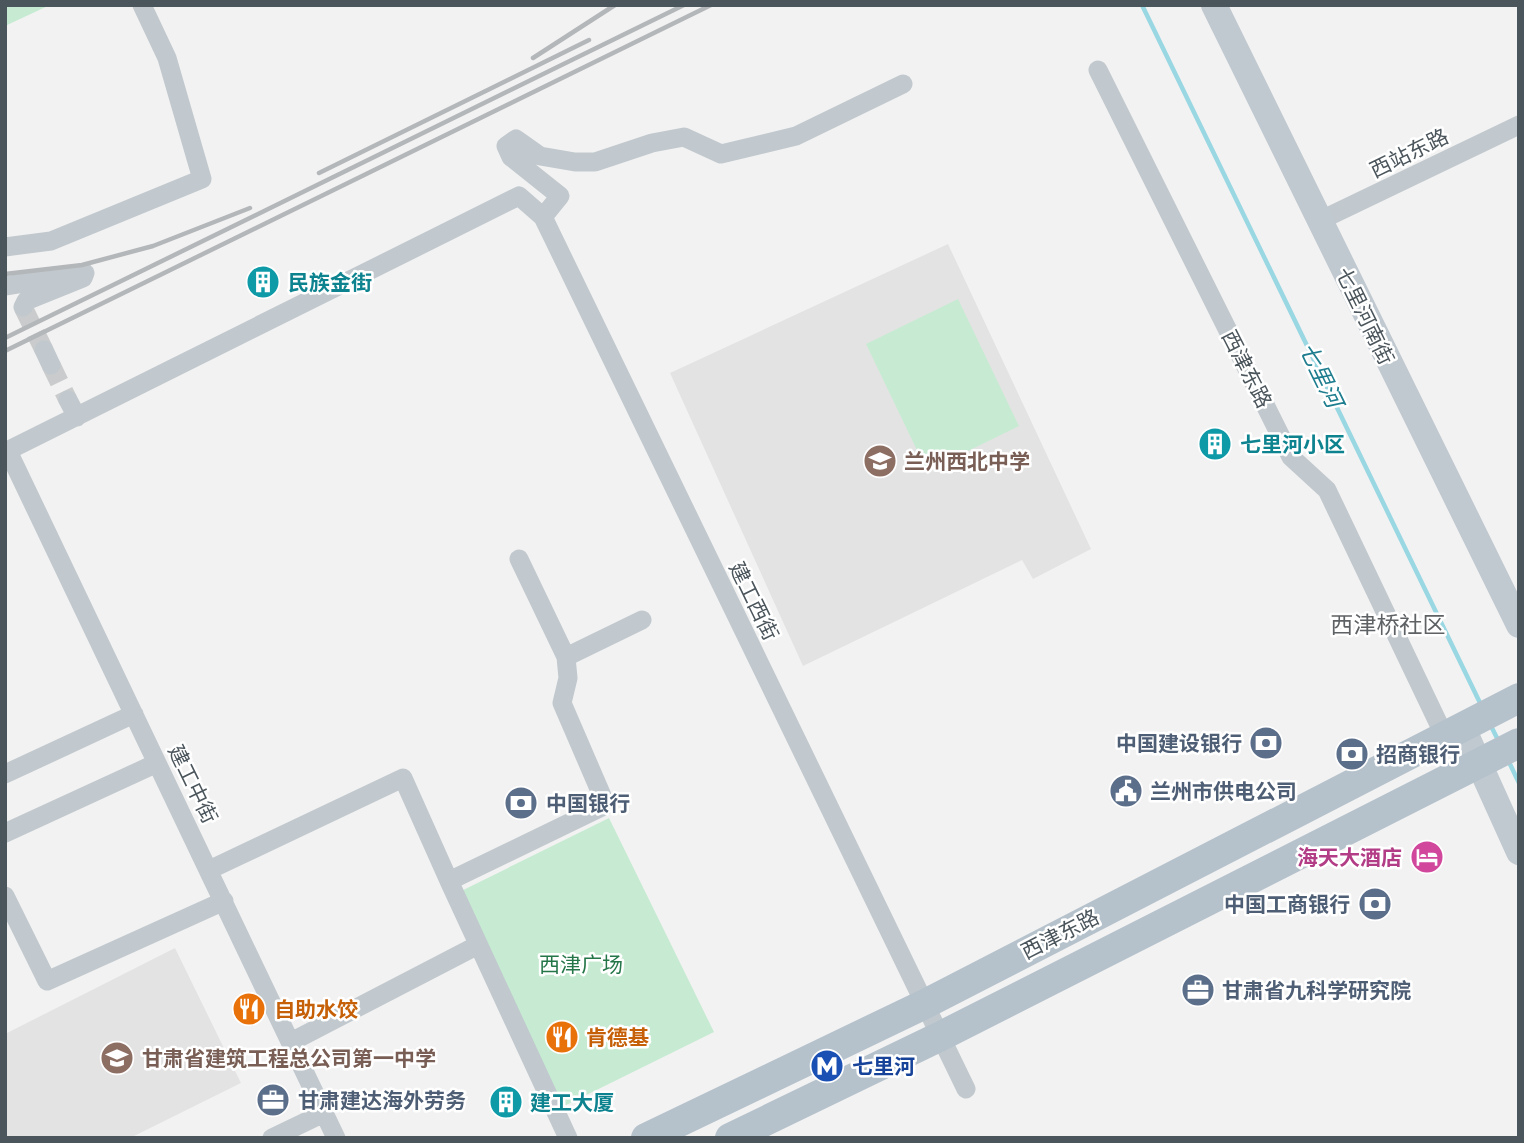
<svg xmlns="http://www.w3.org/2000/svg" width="1524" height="1143" font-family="Poppins,'Noto Sans SC',sans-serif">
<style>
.education{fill:#e4e3e3}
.green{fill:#c6ebd2}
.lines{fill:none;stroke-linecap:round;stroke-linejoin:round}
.stream{stroke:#99d7e2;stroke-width:4.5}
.street-tunnel{stroke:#c9cbcc;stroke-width:19;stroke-dasharray:19 10;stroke-linecap:butt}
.street{stroke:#c1c9ce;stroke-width:19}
.secondary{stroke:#c0c9d0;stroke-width:26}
.primary{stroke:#b5c2cc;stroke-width:30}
.rail{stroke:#b4b7ba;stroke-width:4.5}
.labels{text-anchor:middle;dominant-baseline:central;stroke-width:5;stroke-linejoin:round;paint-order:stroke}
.street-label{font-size:21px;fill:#4b555c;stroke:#fff}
.culture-label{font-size:21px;font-weight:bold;fill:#0d838f;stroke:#fff;text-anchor:start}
.education-label{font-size:21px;font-weight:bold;fill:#785e54;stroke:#fff;text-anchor:start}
.service-label{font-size:21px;font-weight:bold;fill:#4e5e75;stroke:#fff;text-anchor:start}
.hotel-label{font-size:21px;font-weight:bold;fill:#b23c85;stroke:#fff;text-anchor:end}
.park-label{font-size:21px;fill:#247648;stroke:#fff}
.food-label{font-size:21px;font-weight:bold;fill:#c56008;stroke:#fff;text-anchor:start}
.transit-label{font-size:21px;font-weight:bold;fill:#164399;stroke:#fff;text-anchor:start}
.water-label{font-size:23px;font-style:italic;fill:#1e7d8e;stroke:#fff}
.neighbourhood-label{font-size:23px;fill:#5f6265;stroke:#fff}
</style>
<rect width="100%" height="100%" fill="#f3f2f2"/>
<path class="education" d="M 948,244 L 1091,549 L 1033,579 L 1022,560 L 803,666 L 670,373 Z
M 175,948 L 241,1083 L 130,1138 L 5,1138 L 5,1034 Z"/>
<path class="green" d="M 5,5 L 50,5 L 5,26 Z
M 958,299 L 1019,426 L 927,471 L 866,344 Z
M 609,818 L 714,1032 L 554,1111 L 449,897 Z"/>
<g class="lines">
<path class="stream" d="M 1142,5 L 1482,707
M 1490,724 L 1499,742
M 1509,762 L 1519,783"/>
<path class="street-tunnel" d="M 23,307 L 44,350
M 51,365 L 68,400"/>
<path class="street" d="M 1098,70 L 1291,457 L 1327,490 L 1444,735
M 543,217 L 560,196 L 511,157 L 506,146 L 516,139 L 540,156 L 575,162 L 595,162 L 652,143 L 684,137 L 721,154 L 796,136 L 903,84
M 1319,221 L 1519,125
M 5,247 L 51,241 L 202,179 L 167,58 L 142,5
M 5,286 L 85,273 L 83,278 L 26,301 L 23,307
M 44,350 L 51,365
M 68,400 L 77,417
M 8,451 L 336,1138
M 5,452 L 519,196 L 543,217 L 966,1089
M 566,657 L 642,620
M 5,774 L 134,714
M 5,833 L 157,763
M 209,870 L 403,778 L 449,881 L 606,805 L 562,703 L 568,678 L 566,657 L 519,559
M 449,881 L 568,1138
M 5,896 L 47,981 L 224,901
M 291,1042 L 478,945
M 272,1138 L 324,1113"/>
<path class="secondary" d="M 1214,5 L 1519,625
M 1462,726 L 1519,852"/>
<path class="primary" d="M 646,1138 L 925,1004 L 1519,698
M 730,1138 L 941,1036 L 1519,743"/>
<path class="rail" d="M 533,58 L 615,5
M 319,173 L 589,40
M 5,274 L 82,265 L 153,246 L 250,208
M 5,338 L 684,5
M 5,351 L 711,5"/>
</g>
<defs>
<symbol id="building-disc" viewBox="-11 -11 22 22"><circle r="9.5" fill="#0f9aa8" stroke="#fff"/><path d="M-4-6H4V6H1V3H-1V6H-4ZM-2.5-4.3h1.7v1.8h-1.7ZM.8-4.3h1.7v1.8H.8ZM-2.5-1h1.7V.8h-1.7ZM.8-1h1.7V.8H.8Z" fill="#fff"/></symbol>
<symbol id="school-disc" viewBox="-11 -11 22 22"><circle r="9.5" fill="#8d6e63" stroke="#fff"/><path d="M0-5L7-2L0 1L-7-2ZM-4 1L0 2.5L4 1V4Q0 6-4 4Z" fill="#fff"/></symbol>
<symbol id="bank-disc" viewBox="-11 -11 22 22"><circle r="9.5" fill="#5c6f8a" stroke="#fff"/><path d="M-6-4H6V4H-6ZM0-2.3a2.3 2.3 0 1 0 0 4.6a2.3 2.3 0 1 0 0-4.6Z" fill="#fff"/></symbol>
<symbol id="civic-disc" viewBox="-11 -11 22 22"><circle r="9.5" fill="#5c6f8a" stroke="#fff"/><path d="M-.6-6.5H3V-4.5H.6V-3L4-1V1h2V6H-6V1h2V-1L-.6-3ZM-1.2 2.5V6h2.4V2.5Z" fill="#fff"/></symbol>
<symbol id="hotel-disc" viewBox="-11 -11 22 22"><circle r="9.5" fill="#d1479c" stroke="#fff"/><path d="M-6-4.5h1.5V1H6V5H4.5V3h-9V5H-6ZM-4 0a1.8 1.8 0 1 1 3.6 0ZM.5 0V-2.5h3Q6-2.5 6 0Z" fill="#fff"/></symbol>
<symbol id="office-disc" viewBox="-11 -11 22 22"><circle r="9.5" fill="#5c6f8a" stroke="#fff"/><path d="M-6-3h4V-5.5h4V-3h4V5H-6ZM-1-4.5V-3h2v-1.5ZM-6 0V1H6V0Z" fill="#fff"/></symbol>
<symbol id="restaurant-disc" viewBox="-11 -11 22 22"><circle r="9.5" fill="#e8710a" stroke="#fff"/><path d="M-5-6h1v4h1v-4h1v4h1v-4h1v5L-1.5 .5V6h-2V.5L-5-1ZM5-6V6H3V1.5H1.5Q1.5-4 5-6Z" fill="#fff"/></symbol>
<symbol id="metro-disc" viewBox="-11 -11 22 22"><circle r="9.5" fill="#1a4fb4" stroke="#fff"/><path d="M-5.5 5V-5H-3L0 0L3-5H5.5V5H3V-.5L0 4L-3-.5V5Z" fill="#fff"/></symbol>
</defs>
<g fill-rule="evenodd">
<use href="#building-disc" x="244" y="263" width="38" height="38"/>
<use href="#building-disc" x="1196" y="425" width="38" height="38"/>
<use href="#school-disc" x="861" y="442" width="38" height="38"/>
<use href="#bank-disc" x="1247" y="724" width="38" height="38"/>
<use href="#bank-disc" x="1333" y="735" width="38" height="38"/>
<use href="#civic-disc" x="1107" y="772" width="38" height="38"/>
<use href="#bank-disc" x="502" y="784" width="38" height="38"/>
<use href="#hotel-disc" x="1408" y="838" width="38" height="38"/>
<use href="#bank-disc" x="1356" y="885" width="38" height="38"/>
<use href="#office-disc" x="1179" y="971" width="38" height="38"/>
<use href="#restaurant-disc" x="230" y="990" width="38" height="38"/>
<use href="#restaurant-disc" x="543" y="1018" width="38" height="38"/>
<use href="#school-disc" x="98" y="1039" width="38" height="38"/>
<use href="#metro-disc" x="808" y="1047" width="38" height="38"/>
<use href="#office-disc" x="254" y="1081" width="38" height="38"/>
<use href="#building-disc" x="487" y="1083" width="38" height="38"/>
</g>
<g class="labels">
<g class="street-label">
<text transform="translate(1409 153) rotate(-26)">西站东路</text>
<text transform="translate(1365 316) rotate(64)">七里河南街</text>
<text transform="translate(1247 369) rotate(63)">西津东路</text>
<text transform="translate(754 601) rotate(64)">建工西街</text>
<text transform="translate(193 784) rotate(64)">建工中街</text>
<text transform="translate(1060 934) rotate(-27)">西津东路</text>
</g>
<g class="culture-label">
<text x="288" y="282">民族金街</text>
<text x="1240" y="444">七里河小区</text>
<text x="530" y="1102">建工大厦</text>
</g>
<g class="education-label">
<text x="904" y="461">兰州西北中学</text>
<text x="142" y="1058">甘肃省建筑工程总公司第一中学</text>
</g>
<g class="service-label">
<text x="1242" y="743" text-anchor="end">中国建设银行</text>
<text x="1376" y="754">招商银行</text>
<text x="1150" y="791">兰州市供电公司</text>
<text x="546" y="803">中国银行</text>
<text x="1350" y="904" text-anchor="end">中国工商银行</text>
<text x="1222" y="990">甘肃省九科学研究院</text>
<text x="298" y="1100">甘肃建达海外劳务</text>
</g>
<g class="hotel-label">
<text x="1402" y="857">海天大酒店</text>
</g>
<g class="park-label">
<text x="581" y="964">西津广场</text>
</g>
<g class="food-label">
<text x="274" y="1009">自助水饺</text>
<text x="586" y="1037">肯德基</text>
</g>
<g class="transit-label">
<text x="852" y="1066">七里河</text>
</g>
<g class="water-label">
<text transform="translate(1321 375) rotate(64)">七里河</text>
</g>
<g class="neighbourhood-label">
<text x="1388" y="625">西津桥社区</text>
</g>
</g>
<rect width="1524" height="1143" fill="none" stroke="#4b555c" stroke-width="14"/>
</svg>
